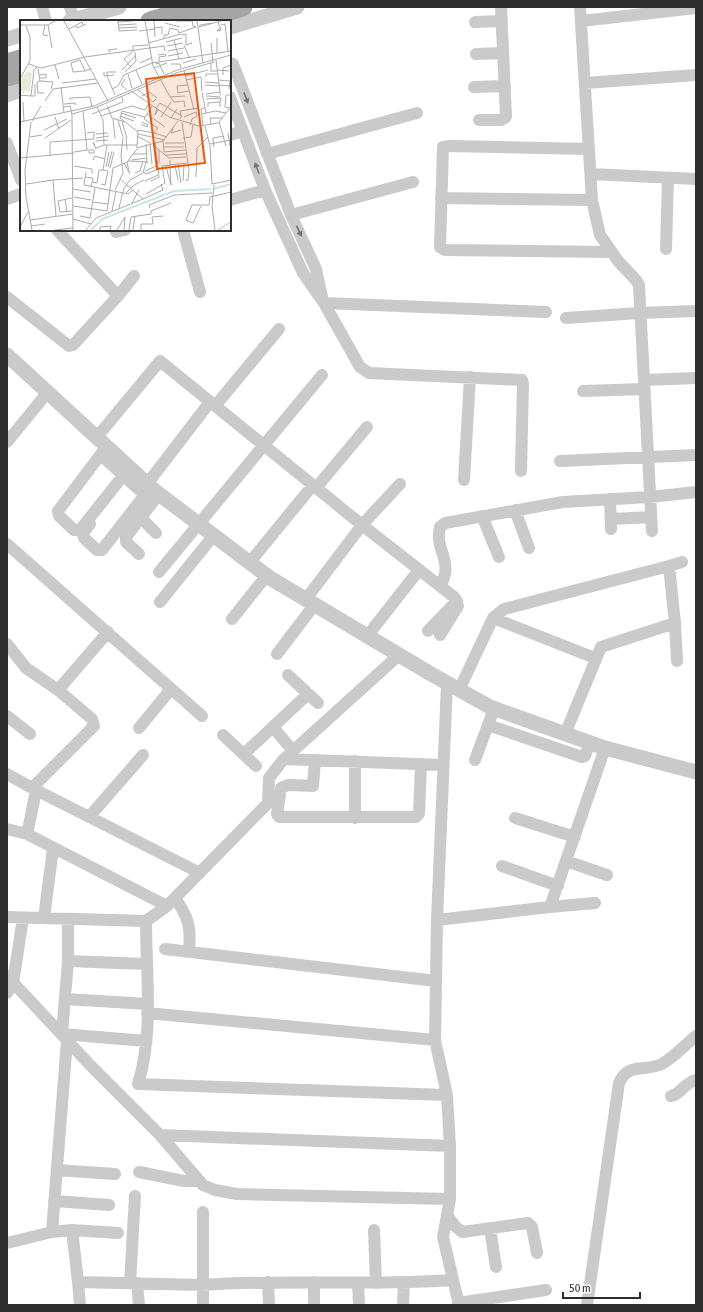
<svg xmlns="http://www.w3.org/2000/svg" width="703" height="1312" font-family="'Asap Condensed',sans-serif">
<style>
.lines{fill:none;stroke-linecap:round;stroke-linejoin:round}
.minor{stroke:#cacaca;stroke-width:12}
.tertiary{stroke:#cacaca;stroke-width:15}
.primary{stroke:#a5a5a5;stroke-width:19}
.oneway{fill:#747474}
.inset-river{fill:none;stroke:#c7e5ea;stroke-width:2}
.inset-road{fill:none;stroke:#ababab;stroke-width:1}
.view{fill:#e8590c;fill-opacity:0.15;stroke:#e8590c;stroke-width:2}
.inset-edge{fill:none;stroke:#2d2d2d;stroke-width:2}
</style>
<rect width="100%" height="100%" fill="#fff"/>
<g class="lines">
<path class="minor" d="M 42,7 L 46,21
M 70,7 L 74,20
M 580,7 L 592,200 L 600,235 L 618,261 L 636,280 L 639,285 L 652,531
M 581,21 L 696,8
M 475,22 L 502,21
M 476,54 L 503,53
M 230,63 L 233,64 L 291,215 L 316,269 L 322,297
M 585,83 L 696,75
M 474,87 L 505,86
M 230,97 L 265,190 L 303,273 L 324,303 L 360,367 L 369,373 L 522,380 L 523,384 L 521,471
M 479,120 L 501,120 L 506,117 L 501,7
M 230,135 L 243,131
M 7,143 L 21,180
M 589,149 L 449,146 L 443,147 L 440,247 L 445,250 L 612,252
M 267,154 L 417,113
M 591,174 L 696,179
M 441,198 L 592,200
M 7,199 L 21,194
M 230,200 L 265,190
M 291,215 L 413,182
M 57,230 L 118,296 L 134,276
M 183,230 L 200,292
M 116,232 L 125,230
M 666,249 L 668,178
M 7,297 L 69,346 L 73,345 L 118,296
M 324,303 L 546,312
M 566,318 L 639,313 L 696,311
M 644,380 L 696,378
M 583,391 L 644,389
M 215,406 L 279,329
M 97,437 L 160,361 L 362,525 L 400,484
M 7,442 L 48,392
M 107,446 L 58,511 L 59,516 L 74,530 L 80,530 L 130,467
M 101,455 L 123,475
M 560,461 L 696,455
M 125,477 L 145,495
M 464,480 L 470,377
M 147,484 L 210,402
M 316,488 L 367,427
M 610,499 L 611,529
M 515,510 L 529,548
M 482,516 L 499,557
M 141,518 L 156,533
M 611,519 L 651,517
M 90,524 L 83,533 L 84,538 L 97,550 L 102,550 L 151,487
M 7,544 L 202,716
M 139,554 L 126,542 L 126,537 L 159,494
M 250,562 L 313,485
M 669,566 L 682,562
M 159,572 L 322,375
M 440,586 C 455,561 434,551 440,527 L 445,523 L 563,502 L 650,497 L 696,492
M 306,599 L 362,525 L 454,597 L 457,601 L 428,631
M 160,602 L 214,535
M 493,618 L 504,609 L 669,566 L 675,623 L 601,647 L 565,734
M 232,619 L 267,575
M 675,623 L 677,661
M 368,635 L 419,570
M 440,635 L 458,606
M 7,644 L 26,668 L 58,690 L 92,719 L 94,726 L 32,788 L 7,774
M 277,654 L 315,604
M 288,675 L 318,703
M 447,684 L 437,920 L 435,1040 L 447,1095 L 450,1146 L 450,1199 L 443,1237 L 459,1305
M 58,690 L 108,632
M 459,690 L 493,618 L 595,658
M 7,716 L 30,734
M 488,725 L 582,757 L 585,756 L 590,742
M 273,727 L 293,751
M 139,728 L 171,689
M 223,735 L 256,766
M 244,754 L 308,694
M 284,759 L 443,765
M 315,760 L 313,786 L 288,785 L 281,788 L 277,814 L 279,817 L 416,817 L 419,814 L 421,764
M 475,760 L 494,709
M 32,788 L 200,873
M 89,817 L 143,755
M 355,818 L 355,761
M 515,818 L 575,837
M 7,829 L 27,834 L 167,906
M 27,834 L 36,791
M 566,861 L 607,875
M 502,866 L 558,886
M 175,898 C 189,918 191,927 189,951
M 550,907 L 595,903
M 7,917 L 146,921 C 146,975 154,1033 138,1084 L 447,1095
M 44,918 L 53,848
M 68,919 L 68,961 L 62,1034 L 146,1041
M 437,920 L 550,907 L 605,748
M 146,921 L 167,906 L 268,803 L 269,778 L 283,760 L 399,655
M 165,949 L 436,981
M 68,961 L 146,964
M 7,976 L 91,1066 L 160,1135 L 203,1185 L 215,1190 L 237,1194 L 450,1199
M 7,993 L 13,983 L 23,918
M 65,999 L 148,1004
M 147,1013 L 435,1040
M 671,1096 C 683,1093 681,1085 696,1080
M 160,1135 L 450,1146
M 57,1170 L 115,1174
M 139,1172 L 184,1181 L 200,1181
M 54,1201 L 109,1205
M 447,1215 L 455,1226 L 462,1232 L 528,1223 L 532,1227 L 537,1253
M 490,1229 L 496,1267
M 72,1230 L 78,1282
M 374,1230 L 376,1283
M 52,1232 L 67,1040
M 7,1243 L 52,1232 L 72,1230 L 118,1233
M 268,1282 L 269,1305
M 130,1283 L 135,1196
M 137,1283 L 139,1305
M 358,1283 L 359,1305
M 458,1303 L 546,1290
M 80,1305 L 78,1282 L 203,1285 L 203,1212
M 203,1305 L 203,1285 C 286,1279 370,1286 453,1280
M 314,1305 L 314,1282
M 403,1305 L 404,1283
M 587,1305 L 619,1083 C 628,1062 646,1072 662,1064 C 674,1057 685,1045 696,1036"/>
<path class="tertiary" d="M 70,21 L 119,7
M 230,27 L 297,7
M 7,39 L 21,35
M 7,95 L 21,90
M 7,355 L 155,491 L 270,578 L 431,674 L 490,707 L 605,748 L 696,772"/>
<path class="primary" d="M 150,21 L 197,7
M 197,21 L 243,7
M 7,63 L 21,59
M 7,77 L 21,73"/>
</g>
<defs><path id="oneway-solid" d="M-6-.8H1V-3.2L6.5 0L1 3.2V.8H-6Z"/></defs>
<g class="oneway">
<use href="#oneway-solid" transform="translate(246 98) rotate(70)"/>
<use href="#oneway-solid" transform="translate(257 168) rotate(-110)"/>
<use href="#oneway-solid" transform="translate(299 231) rotate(65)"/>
</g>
<g transform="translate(20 20)">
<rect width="211" height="211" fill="#fff"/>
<path d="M 7,51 L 12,53 L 10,72 L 4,71 L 4,74 L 0,71 L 0,61 Z" fill="#e7ebdb"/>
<path class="inset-river" d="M 193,169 L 211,164M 71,210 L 82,199 L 154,171 L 191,169M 198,210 L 211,202"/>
<path class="inset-road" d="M 44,1 L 88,81M 98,1 L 99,11 L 117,10M 125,1 L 133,46 L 149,75 L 154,82 L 164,81 L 165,87M 134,1 L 135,17M 177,1 L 183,43M 98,2 L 113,1M 198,2 L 201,10 L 197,11 L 200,8M 145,3 L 160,7M 0,5 L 28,5 L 35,1M 25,5 L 23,15 L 28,16M 28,5 L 32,28M 55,5 L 57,8 L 66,4M 99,5 L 116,4M 201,5 L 205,4 L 208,31M 179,7 L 201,1M 179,7 L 180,5 L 192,3M 99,8 L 117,7M 135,8 L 142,7 L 142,14M 49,9 L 62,2 L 63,5M 119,11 L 135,9M 161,15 L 166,14 L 166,25 L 172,23M 197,18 L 197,33M 144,19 L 144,15 L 148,15 L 150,8 L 158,10 L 159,13 L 176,7 L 173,6 L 172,1 L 157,1M 154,20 L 159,39M 146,22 L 162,18M 128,23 L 161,14M 191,23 L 193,42M 164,25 L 169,37M 147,26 L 163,23M 148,31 L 164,28M 91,32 L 88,30 L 97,29M 113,32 L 113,26 L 128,25M 138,35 L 145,34 L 146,36 L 139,37 L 139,41M 148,36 L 163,33M 196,40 L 200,72M 120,43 L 131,38M 163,43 L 176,39M 191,43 L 191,51 L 197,51M 9,44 L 21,48 L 65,37 L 144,26 L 145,31M 136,44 L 139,43 L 144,54M 151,44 L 160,44 L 161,48M 35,45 L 39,59M 111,47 L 104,39 L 112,32M 18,48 L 20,61 L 17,62 L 18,73 L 24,73M 134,48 L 147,43M 102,50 L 116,35M 116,50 L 122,64M 164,50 L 174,90M 197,50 L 209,51M 65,51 L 60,40 L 51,43 L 53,52 L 65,51 L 67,50 L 70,49M 84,52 L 84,56 L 94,55M 105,52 L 116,41 L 115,32M 108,54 L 112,68M 20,55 L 26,54 L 26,58 L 20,58M 203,55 L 203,48 L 211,45 L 211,37M 87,56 L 95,75M 87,56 L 87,52 L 96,52M 165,56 L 188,50M 186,57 L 186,54 L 197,54M 0,59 L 10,41 L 10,17 L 6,6M 105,59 L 101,65 L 107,70M 166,60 L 181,57 L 182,71M 198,60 L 210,61 L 209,69M 20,61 L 33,62 L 31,69M 185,62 L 198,63M 42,63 L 76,59M 167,65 L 157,66 L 158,73 L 169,71M 185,65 L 198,66M 198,65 L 210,66M 41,67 L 44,93M 92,69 L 98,66 L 104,55 L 132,43 L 211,31M 118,70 L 133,82 L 136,79M 111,71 L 149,97 L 179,106 L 198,103 L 211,87M 182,72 L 186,93M 186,74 L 200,72 L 200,75M 0,75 L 11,76 L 14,50 L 17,47M 11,76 L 15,76 L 15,64M 122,76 L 129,72 L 137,78M 186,76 L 200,77M 150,77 L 165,76M 186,79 L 201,78 L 200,82M 50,80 L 50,78 L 70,77 L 72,87M 25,81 L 33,69 L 78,63M 3,82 L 4,102M 44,84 L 55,83 L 56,85M 87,86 L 92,98 L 105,102M 44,87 L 50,86 L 52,95 L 53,210M 188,87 L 188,83 L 200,82 L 200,87M 136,88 L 140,83 L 155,92 L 157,89M 210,88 L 205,87 L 206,75 L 211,75M 137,89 L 135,95 L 138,90M 63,91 L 67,130 L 74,130 L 74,133 L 69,133 L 69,131M 101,93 L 116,98M 52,94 L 77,87 L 156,53 L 194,42M 72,94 L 103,82 L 102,77M 127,94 L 145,107M 182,94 L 195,91 L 206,93M 81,96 L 112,86 L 125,90 L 129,83M 100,96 L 114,101M 161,96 L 160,91 L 178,88M 35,97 L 39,109M 141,97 L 151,82M 164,97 L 176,92 L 177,96 L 172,99 L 170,105M 151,98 L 155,92 L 162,96 L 160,99M 93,99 L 95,118M 98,100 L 103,117M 12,101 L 21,86M 0,102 L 74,86 L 157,50 L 211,35M 11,102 L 5,150 L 6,177 L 12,210M 102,102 L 107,118M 162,102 L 169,150 L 168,160 L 165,160M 199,102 L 206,126M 121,104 L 127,107 L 128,105 L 122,102M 191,104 L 190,98 L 203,98M 183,106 L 181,89 L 185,88M 185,106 L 190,126 L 192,164 L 211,160M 153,109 L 151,113 L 161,110M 24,110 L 47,99M 118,112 L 100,98 L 102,91 L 125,97M 134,113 L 147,117M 208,113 L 210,126M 76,114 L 88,113M 118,114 L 145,120M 117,116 L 130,123 L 132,144M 10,117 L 22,115M 25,118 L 51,100M 76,118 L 89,116M 106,118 L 107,130M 163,118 L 171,117 L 173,105M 76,121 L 88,120M 143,121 L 158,101M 145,123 L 164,123M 126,124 L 127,143M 190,124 L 211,120M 84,125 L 117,125 L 117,128 L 143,121 L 144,132 L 165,130M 117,125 L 118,110 L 134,113 L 138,108 L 124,99 L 132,86M 133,125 L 149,138 L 166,137M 75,126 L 73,122 L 76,129M 144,127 L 164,127M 194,127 L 193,118 L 204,116M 76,128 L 84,125 L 83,100 L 77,87M 139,130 L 139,143M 54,132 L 67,130M 113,134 L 127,134M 30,135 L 30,122 L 74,119 L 74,112 L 67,113M 146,135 L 166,134M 0,138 L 54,133M 73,140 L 75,136 L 85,139M 112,140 L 127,138M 108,141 L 128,142M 104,143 L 110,154M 158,144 L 161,163M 155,145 L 158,160M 54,146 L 72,149 L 72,154M 146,146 L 151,165 L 150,145 L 167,143M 86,147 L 89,132M 88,147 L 92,131M 90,148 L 94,132M 125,151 L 136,146M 66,152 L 64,165 L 108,174 L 113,170M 109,152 L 107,142 L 117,129M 124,152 L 126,154 L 142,148M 115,153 L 120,151 L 123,141M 65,157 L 73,158 L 71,167M 176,157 L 177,128 L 188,117M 125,161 L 138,155M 131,161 L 139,157 L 135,122M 163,161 L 164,144M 73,162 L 77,163 L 79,150 L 83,150 L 87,125M 6,164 L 33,160M 81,164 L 85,165 L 88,151 L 83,150M 194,165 L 192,186 L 195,210M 53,169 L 71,172M 95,170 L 103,153 L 101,135 L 103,118M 106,173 L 114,165 L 124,160M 126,174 L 145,163 L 142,146 L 150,145 L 150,140M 54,177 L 71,180M 45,179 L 47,192M 123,179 L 143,170 L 141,164M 73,182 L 88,184M 112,183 L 119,170M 53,186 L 87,191 L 93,148 L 107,142M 181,186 L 173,203 L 166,200 L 172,185 L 189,185 L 190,177 L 211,172M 99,188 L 104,168 L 110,160 L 123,153 L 126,142M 130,188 L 129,185 L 154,175 L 192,173M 52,191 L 40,192 L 38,181 L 52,178M 92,191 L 96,171M 36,196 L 33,160 L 63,158M 60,196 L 70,198 L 75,168M 53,199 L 71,204M 10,200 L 53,194M 11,206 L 25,204M 0,207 L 8,192M 35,210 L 53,208M 66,210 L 76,198 L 123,179 L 100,159M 80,210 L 80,207 L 91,206 L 90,210M 97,210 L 105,197 L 104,210M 109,210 L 111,197 L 131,194 L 131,191 L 151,183M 113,210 L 115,196M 121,210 L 121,204 L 133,204 L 132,197 L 143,196"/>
<path class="view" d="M 174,53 L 185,143 L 137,149 L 126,59 Z"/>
<rect width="211" height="211" class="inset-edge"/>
</g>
<rect width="703" height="1312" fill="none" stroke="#2d2d2d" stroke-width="16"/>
<path d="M563 1292v6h77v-6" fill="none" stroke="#2d2d2d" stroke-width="2"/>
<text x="569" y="1292" font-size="12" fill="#2d2d2d" stroke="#ffffff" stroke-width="3" paint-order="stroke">50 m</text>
</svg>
